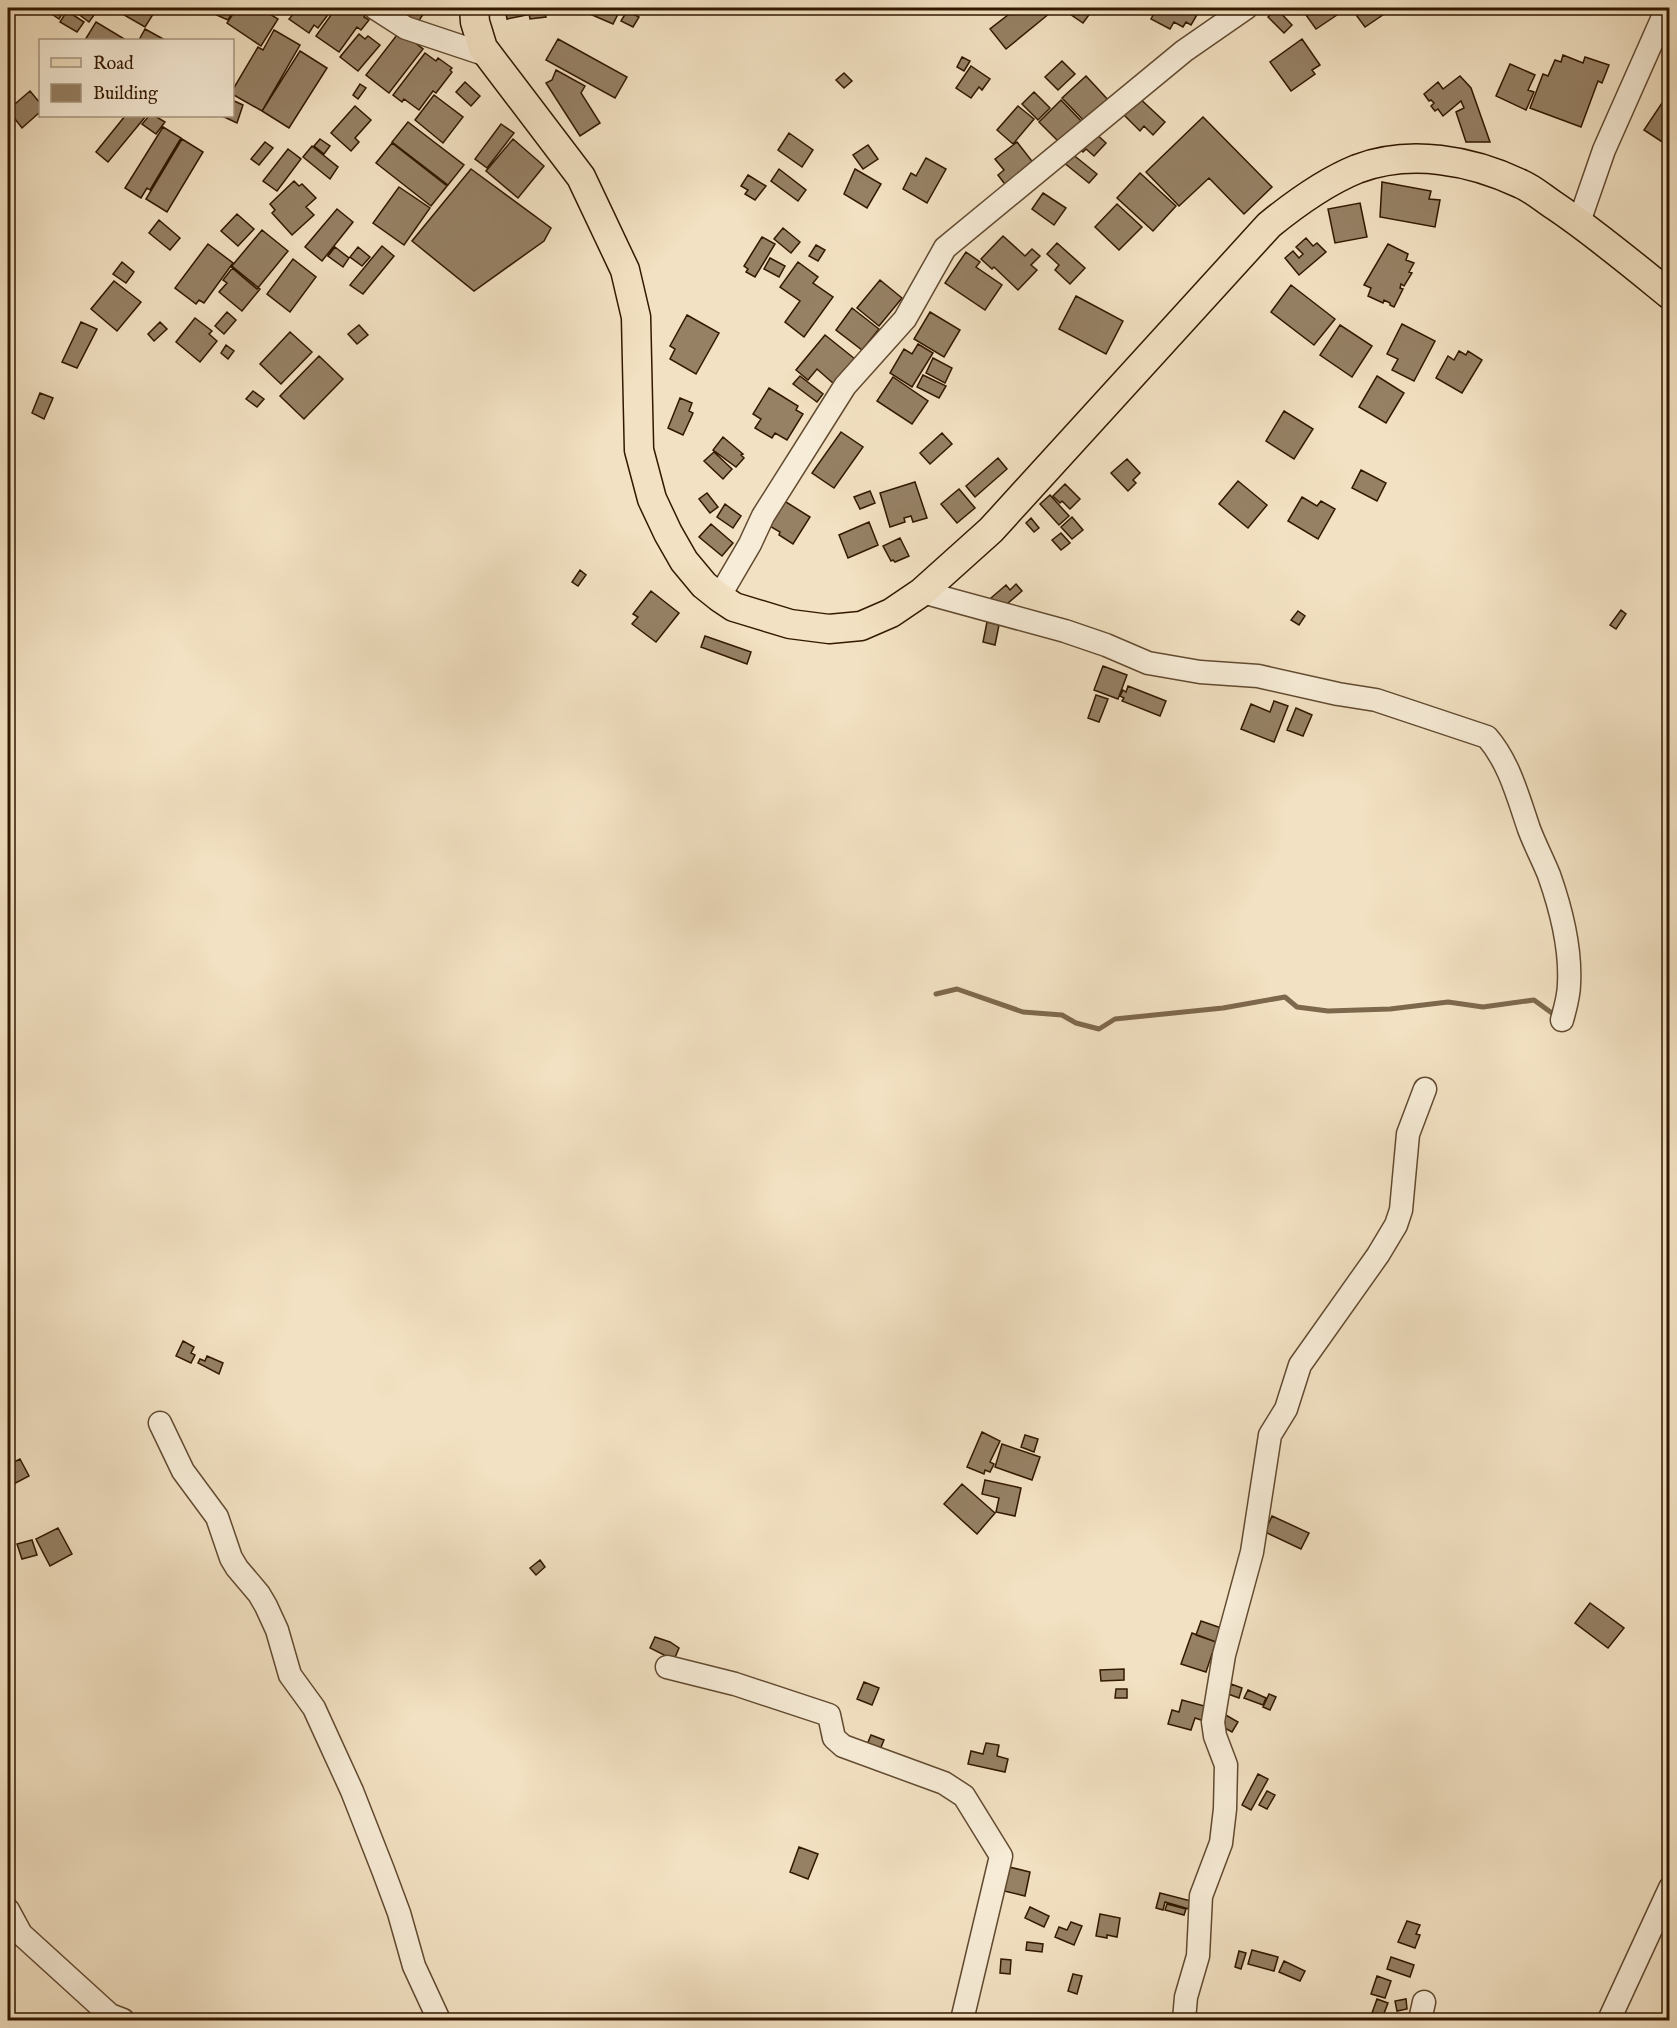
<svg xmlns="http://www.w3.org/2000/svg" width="1677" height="2028" font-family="'IM FELL English',serif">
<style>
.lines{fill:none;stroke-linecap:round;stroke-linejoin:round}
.stream{stroke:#7e684d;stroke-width:5}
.building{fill:#968165;stroke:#321800;stroke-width:1.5}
.minor-casing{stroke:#624a30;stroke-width:25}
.major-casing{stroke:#321800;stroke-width:31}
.minor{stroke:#f7ecd7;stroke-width:22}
.major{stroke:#f2e1c2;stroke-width:28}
</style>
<rect width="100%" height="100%" fill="#f2e1c2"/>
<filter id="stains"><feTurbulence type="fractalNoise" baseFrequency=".00333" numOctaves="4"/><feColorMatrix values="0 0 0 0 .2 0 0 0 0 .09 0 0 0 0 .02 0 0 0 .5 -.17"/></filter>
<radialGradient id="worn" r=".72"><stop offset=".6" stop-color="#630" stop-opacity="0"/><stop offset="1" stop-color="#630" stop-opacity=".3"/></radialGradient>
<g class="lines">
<path class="stream" d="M 936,994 L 957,989 L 1023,1012 L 1062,1015 L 1076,1023 L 1099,1029 L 1115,1019 L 1223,1008 L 1285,997 L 1297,1007 L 1328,1011 L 1390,1009 L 1448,1002 L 1483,1007 L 1534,1000 L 1556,1016"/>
</g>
<path class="building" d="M 43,8 L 66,8 L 59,19 Z
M 75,8 L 99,8 L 89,22 L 73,10 Z
M 112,8 L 157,8 L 145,27 Z
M 201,8 L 235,8 L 228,20 Z
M 237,8 L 260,8 L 278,19 L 261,46 L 227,23 Z
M 294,8 L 313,8 L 315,9 L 316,8 L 333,8 L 318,28 L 314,25 L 309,33 L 289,19 L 295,12 L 292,10 Z
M 336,8 L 370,9 L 364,17 L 369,20 L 361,30 L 357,27 L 339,52 L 316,36 Z
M 385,8 L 427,8 L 415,27 Z
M 505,8 L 526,8 L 527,15 L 507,19 Z
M 528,8 L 544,8 L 546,17 L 530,19 Z
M 592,8 L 621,8 L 613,24 L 590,14 Z
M 1017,8 L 1045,8 L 1050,13 L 1006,49 L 990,29 Z
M 1065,8 L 1094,8 L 1083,23 L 1064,10 Z
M 1157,8 L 1201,8 L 1191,25 L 1186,22 L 1183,27 L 1174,22 L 1170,29 L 1151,19 Z
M 1301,8 L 1345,8 L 1346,9 L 1316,29 Z
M 1351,8 L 1393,8 L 1365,27 Z
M 1277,9 L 1292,25 L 1284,33 L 1268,17 Z
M 67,11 L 84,22 L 77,32 L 60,22 Z
M 627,11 L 639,17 L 633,27 L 621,21 Z
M 96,22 L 126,40 L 85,40 Z
M 145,29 L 165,40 L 139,40 Z
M 274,30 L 300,45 L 262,111 L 232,94 L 232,91 L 258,47 L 263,50 Z
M 400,31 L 423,49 L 389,93 L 366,75 Z
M 359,34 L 365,39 L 368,36 L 380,45 L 358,71 L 340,57 Z
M 558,39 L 627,77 L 615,98 L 546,60 Z
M 1302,39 L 1320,65 L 1312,70 L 1315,74 L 1291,91 L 1270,62 Z
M 300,51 L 327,68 L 289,128 L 262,111 Z
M 425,53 L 436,61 L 438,58 L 452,68 L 450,70 L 452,72 L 436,93 L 433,91 L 419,110 L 404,99 L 402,102 L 393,95 Z
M 1563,55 L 1583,63 L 1585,57 L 1609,65 L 1602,83 L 1598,81 L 1581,127 L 1530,108 L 1543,74 L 1548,76 L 1555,60 L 1561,62 Z
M 962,57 L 970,61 L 964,71 L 957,67 Z
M 1062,61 L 1075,74 L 1058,90 L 1045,77 Z
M 1510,64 L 1535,75 L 1528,90 L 1534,92 L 1526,110 L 1496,96 Z
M 971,66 L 990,79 L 982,90 L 979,87 L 971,98 L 956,88 Z
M 556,70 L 585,86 L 581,93 L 600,123 L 580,136 L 546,83 L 552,80 Z
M 844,73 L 852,81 L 844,88 L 836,80 Z
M 1086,76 L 1110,102 L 1087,124 L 1062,98 Z
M 1460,76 L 1471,88 L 1490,142 L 1466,142 L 1456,112 L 1464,108 L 1461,101 L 1443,116 L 1438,109 L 1435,111 L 1431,106 L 1434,103 L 1431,100 L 1429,101 L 1424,94 L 1438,82 L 1443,89 Z
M 465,82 L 480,96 L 471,106 L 456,92 Z
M 360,84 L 366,88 L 358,99 L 353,95 Z
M 30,91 L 40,103 L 40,112 L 22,128 L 8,110 Z
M 1034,92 L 1050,108 L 1038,120 L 1022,104 Z
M 1668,94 L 1670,95 L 1670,147 L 1644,130 Z
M 434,95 L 463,117 L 443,143 L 415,120 Z
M 1136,95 L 1165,122 L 1153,135 L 1144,126 L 1140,131 L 1120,111 Z
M 232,100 L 243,105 L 237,123 L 222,116 L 232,116 Z
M 1061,100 L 1084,124 L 1062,145 L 1039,122 Z
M 355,106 L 371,120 L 355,138 L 359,142 L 351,151 L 331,133 Z
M 1018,106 L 1034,119 L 1013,144 L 997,130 Z
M 125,116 L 146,116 L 108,162 L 96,152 Z
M 149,116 L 155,116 L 165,122 L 156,134 L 142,124 Z
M 1203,117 L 1272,187 L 1244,214 L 1209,178 L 1179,206 L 1146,172 Z
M 408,122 L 464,165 L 448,185 L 392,142 Z
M 501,124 L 514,133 L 487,168 L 475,159 Z
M 163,127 L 181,138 L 150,190 L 147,188 L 141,198 L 125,188 Z
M 1093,131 L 1106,143 L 1094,156 L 1086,149 L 1083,152 L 1077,147 Z
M 789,133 L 813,150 L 802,167 L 778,150 Z
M 182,139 L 203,152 L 167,212 L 146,199 Z
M 320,139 L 330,146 L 324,154 L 314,146 Z
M 513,139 L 544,166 L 518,198 L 486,171 Z
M 265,142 L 273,148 L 259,165 L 251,159 Z
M 1017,142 L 1035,165 L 1007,187 L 998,175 L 1004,170 L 995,159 Z
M 392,143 L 447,186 L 431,206 L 376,163 Z
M 868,145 L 878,159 L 863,169 L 853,155 Z
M 312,146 L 338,167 L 330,179 L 303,157 Z
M 288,149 L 301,159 L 277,191 L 263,181 Z
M 1071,153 L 1097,174 L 1089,183 L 1063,162 Z
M 926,158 L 946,169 L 927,203 L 903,189 L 911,173 L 916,176 Z
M 471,169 L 551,228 L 544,241 L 474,291 L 412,241 Z
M 779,169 L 806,190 L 798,201 L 771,181 Z
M 855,169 L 881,184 L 867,208 L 844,194 Z
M 1140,173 L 1176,206 L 1153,231 L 1117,198 Z
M 748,175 L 766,186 L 755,200 L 745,194 L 748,190 L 741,186 Z
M 294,181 L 299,186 L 302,184 L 316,198 L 306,207 L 314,215 L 292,235 L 272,213 L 275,210 L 270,204 Z
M 1382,182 L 1431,191 L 1429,199 L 1440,200 L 1435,227 L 1380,217 Z
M 399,187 L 430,208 L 404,245 L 373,223 Z
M 1043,193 L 1066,208 L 1054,225 L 1032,209 Z
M 1360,203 L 1367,237 L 1335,243 L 1328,209 Z
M 1117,204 L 1142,227 L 1119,250 L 1095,227 Z
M 337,209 L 353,222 L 322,261 L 305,247 Z
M 237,214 L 254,229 L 238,246 L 221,231 Z
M 159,220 L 180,238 L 170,250 L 149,233 Z
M 783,228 L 800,242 L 791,253 L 774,239 Z
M 262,230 L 288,251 L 257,289 L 231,267 Z
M 1003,236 L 1025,256 L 1032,249 L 1040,256 L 1031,265 L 1037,270 L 1018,290 L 994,267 L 992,269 L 981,259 Z
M 762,237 L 775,244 L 755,277 L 746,272 L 748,269 L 744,266 Z
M 1306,238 L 1313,246 L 1317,243 L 1326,252 L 1299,275 L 1285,258 L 1293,251 L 1299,258 L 1303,254 L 1296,247 Z
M 1057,243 L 1085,268 L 1070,284 L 1055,270 L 1059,265 L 1047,254 Z
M 208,244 L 233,263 L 204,303 L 199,300 L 196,304 L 175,288 Z
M 1388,244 L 1408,254 L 1406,260 L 1414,263 L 1409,272 L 1412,273 L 1404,286 L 1401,284 L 1400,288 L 1403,289 L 1394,307 L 1390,305 L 1390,303 L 1384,300 L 1383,303 L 1368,296 L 1371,288 L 1364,285 Z
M 816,245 L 825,250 L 818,261 L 809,256 Z
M 382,246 L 394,256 L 363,294 L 350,285 Z
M 335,247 L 349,258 L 343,267 L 328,256 Z
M 358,247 L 370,257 L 362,266 L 350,257 Z
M 966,252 L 980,262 L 976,267 L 1002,285 L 985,310 L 945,283 Z
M 770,258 L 785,266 L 779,277 L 764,269 Z
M 293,259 L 316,277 L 290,312 L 267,294 Z
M 122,262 L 134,272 L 126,283 L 113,274 Z
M 798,262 L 818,277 L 813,283 L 833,297 L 804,337 L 785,322 L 800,301 L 780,287 Z
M 233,267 L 260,289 L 242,311 L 219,292 L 227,283 L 223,280 Z
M 880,280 L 902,298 L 879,326 L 857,308 Z
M 114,281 L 141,302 L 117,331 L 91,309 Z
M 1291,285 L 1335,319 L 1314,345 L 1271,312 Z
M 1076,296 L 1123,321 L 1106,354 L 1059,329 Z
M 852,308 L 879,329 L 862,350 L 836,330 Z
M 227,312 L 236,320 L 224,334 L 215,326 Z
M 930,312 L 960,330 L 944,357 L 914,339 Z
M 687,315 L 719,333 L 696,374 L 670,359 L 675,349 L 670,346 Z
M 195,318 L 212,331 L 209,334 L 217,341 L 200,362 L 176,342 Z
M 81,322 L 97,329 L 77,368 L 62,362 Z
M 160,322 L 167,329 L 154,341 L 148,334 Z
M 1402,324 L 1435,341 L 1414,381 L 1392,370 L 1398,359 L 1387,354 Z
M 359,325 L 368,335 L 357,344 L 348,334 Z
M 1340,325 L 1372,346 L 1352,377 L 1320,355 Z
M 290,332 L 312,352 L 281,384 L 260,364 Z
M 825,335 L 855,359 L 834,384 L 817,369 L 808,380 L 796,370 Z
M 918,344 L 933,353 L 912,387 L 890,373 L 904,349 L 912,354 Z
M 226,345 L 234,351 L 228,359 L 221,353 Z
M 1459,351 L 1466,355 L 1468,351 L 1482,360 L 1462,393 L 1436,378 L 1448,356 L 1454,360 Z
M 319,356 L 343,379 L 304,419 L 280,396 Z
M 933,358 L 952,368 L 945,383 L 926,373 Z
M 923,375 L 946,386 L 939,398 L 917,387 Z
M 800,376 L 823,394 L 817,402 L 793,384 Z
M 1377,376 L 1404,393 L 1386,423 L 1359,407 Z
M 893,377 L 928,401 L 912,424 L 877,401 Z
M 769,388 L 798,406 L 796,410 L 803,414 L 787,440 L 775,433 L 772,438 L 755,428 L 761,419 L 753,414 Z
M 253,391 L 264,399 L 257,407 L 246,399 Z
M 40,393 L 53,398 L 44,419 L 32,413 Z
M 680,398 L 692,403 L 689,411 L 693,413 L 683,435 L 668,428 Z
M 1284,411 L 1313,429 L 1294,459 L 1266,441 Z
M 841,432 L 863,447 L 834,488 L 812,473 Z
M 942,433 L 952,444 L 930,464 L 920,453 Z
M 723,437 L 743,454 L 741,455 L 744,458 L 736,467 L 713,450 Z
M 714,452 L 732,469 L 723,479 L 704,461 Z
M 998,458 L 1007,469 L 975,497 L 966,486 Z
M 1127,459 L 1140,473 L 1133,480 L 1136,483 L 1128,491 L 1111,473 Z
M 1361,470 L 1386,483 L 1377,501 L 1352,488 Z
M 1238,481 L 1267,505 L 1248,528 L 1219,504 Z
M 915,482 L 927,518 L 913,522 L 911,516 L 904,518 L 905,522 L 890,527 L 880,493 Z
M 1065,484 L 1080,499 L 1070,509 L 1062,501 L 1060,503 L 1053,496 Z
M 959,489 L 975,508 L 957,523 L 941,504 Z
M 870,491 L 875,503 L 860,509 L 854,497 Z
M 707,493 L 718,507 L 710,513 L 699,499 Z
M 1050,495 L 1069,516 L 1059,525 L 1040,504 Z
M 778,497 L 810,517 L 793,544 L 779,535 L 780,532 L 763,522 Z
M 1302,497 L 1317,506 L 1321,501 L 1335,509 L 1318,539 L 1288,521 Z
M 725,504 L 741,516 L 733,528 L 717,517 Z
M 1072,517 L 1083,530 L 1072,539 L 1061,527 Z
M 1031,518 L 1039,528 L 1034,532 L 1026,523 Z
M 869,522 L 878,545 L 848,558 L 839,535 Z
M 711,524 L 733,543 L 722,556 L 699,537 Z
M 1061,533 L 1070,543 L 1061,550 L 1052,540 Z
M 900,538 L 909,556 L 895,562 L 893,560 L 891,561 L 883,546 Z
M 580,570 L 586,575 L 578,586 L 572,582 Z
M 1016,584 L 1022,591 L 1001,609 L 991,598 L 1006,585 L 1010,590 Z
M 651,591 L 679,613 L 656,642 L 632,624 L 638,617 L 633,614 Z
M 1621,610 L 1626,614 L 1616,629 L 1610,625 Z
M 1298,611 L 1305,616 L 1299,625 L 1291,620 Z
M 987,622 L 999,625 L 995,645 L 983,642 Z
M 705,636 L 751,652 L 747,664 L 701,647 Z
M 1103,666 L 1127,675 L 1118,699 L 1094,690 Z
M 1128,686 L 1166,701 L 1160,716 L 1122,701 L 1124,698 L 1120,696 L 1123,690 L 1126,692 Z
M 1096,695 L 1108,699 L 1099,722 L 1088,718 Z
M 1274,701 L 1288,706 L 1274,742 L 1241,729 L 1251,704 L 1270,712 Z
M 1296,708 L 1312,715 L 1303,736 L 1287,730 Z
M 183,1341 L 194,1347 L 191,1353 L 195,1355 L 191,1363 L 176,1356 Z
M 207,1356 L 223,1363 L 219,1374 L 198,1363 L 200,1359 L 205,1361 Z
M 982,1432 L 1000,1441 L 990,1462 L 994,1464 L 990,1472 L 985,1470 L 984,1474 L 967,1467 Z
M 1025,1435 L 1038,1439 L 1034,1452 L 1021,1447 Z
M 1002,1444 L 1040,1457 L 1032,1480 L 995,1467 Z
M 20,1459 L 29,1476 L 8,1487 L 8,1465 Z
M 985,1480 L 1021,1488 L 1015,1516 L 996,1512 L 999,1498 L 982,1494 Z
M 962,1484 L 995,1513 L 977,1534 L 944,1504 Z
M 1272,1516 L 1309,1533 L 1301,1549 L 1265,1532 Z
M 58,1528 L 72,1554 L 50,1566 L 36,1539 Z
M 32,1540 L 37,1555 L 22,1559 L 17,1544 Z
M 540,1560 L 545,1567 L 536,1575 L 530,1568 Z
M 1590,1603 L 1624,1628 L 1608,1648 L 1575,1623 Z
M 1201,1621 L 1227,1630 L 1222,1644 L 1196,1635 Z
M 1192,1633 L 1216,1642 L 1206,1672 L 1181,1664 Z
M 655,1637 L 670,1642 L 679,1648 L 674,1660 L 650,1648 Z
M 1124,1669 L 1124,1680 L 1101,1681 L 1100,1670 Z
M 864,1682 L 879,1688 L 872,1705 L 857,1699 Z
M 1231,1684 L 1242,1688 L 1239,1698 L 1228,1694 Z
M 1116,1689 L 1127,1689 L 1127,1698 L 1115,1698 Z
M 1248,1690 L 1266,1698 L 1263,1705 L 1244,1698 Z
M 1269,1694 L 1276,1697 L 1270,1710 L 1263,1707 Z
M 1182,1700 L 1208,1707 L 1204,1721 L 1195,1718 L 1191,1730 L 1168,1724 L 1172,1710 L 1179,1712 Z
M 1224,1714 L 1238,1722 L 1232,1732 L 1219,1725 Z
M 871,1735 L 884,1740 L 879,1752 L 866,1747 Z
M 986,1743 L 999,1745 L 997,1756 L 1008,1759 L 1005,1772 L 968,1764 L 971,1751 L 983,1754 Z
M 1258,1774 L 1268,1779 L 1251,1810 L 1242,1805 Z
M 1267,1791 L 1275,1795 L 1267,1809 L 1259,1805 Z
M 799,1847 L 818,1854 L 808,1879 L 790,1872 Z
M 1005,1866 L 1030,1872 L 1025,1896 L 1000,1890 Z
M 1160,1893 L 1191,1901 L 1189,1909 L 1165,1902 L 1163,1910 L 1156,1908 Z
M 1167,1904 L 1186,1909 L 1184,1915 L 1165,1910 Z
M 1030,1907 L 1049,1916 L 1044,1927 L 1025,1918 Z
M 1100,1914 L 1120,1918 L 1117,1937 L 1107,1935 L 1107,1938 L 1096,1936 Z
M 1407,1921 L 1420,1925 L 1416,1934 L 1420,1935 L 1415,1948 L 1398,1942 Z
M 1071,1922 L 1082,1926 L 1074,1945 L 1055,1937 L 1059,1927 L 1067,1930 Z
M 1027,1942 L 1043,1944 L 1042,1952 L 1026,1950 Z
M 1252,1950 L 1278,1957 L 1274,1971 L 1248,1964 Z
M 1239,1951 L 1246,1953 L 1241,1969 L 1235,1967 Z
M 1391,1957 L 1414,1965 L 1410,1977 L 1387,1969 Z
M 1001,1959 L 1011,1960 L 1010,1974 L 1000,1973 Z
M 1284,1961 L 1305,1971 L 1300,1981 L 1279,1972 Z
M 1073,1974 L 1082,1976 L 1077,1994 L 1068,1991 Z
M 1377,1976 L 1391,1981 L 1385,1998 L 1371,1994 Z
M 1377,1999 L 1388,2003 L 1383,2016 L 1372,2013 Z
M 1406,1999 L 1407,2009 L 1397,2011 L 1395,2001 Z"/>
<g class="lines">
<defs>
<path id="minor" d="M 375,8 L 406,28 L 487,55
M 1579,222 L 1604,150 L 1667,8
M 922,592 L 1065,631 L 1106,645 L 1148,663 L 1200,672 L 1258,676 L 1338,694 L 1376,700 L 1487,737 C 1509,762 1518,797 1529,829 C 1535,845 1543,860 1549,875 C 1561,909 1571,948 1569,984 C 1569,996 1565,1009 1562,1020
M 719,597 L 750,544 L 763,516 L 845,386 L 905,319 L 945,248 L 1184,51 L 1246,8
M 160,1423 L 183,1471 L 217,1517 L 231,1558 L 237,1568 L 259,1594 L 266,1606 L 277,1630 L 290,1675 L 314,1708 L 330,1743 L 352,1791 L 383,1870 L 399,1913 L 414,1966 L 439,2020
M 667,1667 L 735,1684 L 829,1715 L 834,1738 L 843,1746 L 944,1783 L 964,1796 L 1001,1856 L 962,2020
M 8,1910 L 21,1934 L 110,2015 L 123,2020
M 1184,2020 L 1186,1997 L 1198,1956 L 1201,1896 L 1221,1843 L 1225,1809 L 1226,1765 L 1215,1736 L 1213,1722 L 1224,1655 L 1252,1552 L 1270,1435 L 1286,1409 L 1300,1365 L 1378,1255 L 1396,1225 L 1401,1210 L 1408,1134 L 1425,1089
M 1420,2020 L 1424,2002
M 1609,2020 L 1670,1888"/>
<path id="major" d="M 474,8 L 475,22 L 483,48 L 581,177 L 625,270 L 636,317 L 639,450 L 652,499 L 668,533 L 684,561 L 704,585 L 719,597 L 734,607 L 790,624 L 829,629 L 861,626 L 891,613 L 922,592 L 991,530 L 1269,225 C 1296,203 1325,182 1357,169 C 1410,149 1471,160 1521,184 C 1533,189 1544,199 1555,206 C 1595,233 1632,264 1670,295"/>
</defs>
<use href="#minor" class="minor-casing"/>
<use href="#major" class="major-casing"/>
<use href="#minor" class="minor"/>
<use href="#major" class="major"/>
</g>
<rect width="1677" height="2028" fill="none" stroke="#f2e1c2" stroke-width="30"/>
<rect x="9" y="9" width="1659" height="2010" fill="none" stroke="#321800" stroke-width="3"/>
<rect x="15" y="15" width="1647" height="1998" fill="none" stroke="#321800" stroke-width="1.5"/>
<rect x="39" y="39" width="195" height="78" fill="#f7ecd7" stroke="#a89781" stroke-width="1.5"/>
<rect x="51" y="58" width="30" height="9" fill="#f2e1c2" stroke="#a89781" stroke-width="1.5"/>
<text x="93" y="69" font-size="18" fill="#321800">Road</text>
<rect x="51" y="84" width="30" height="18" fill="#968165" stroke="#a89781" stroke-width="1.5"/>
<text x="93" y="99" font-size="18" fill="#321800">Building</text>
<rect width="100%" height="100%" filter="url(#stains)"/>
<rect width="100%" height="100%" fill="url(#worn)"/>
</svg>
